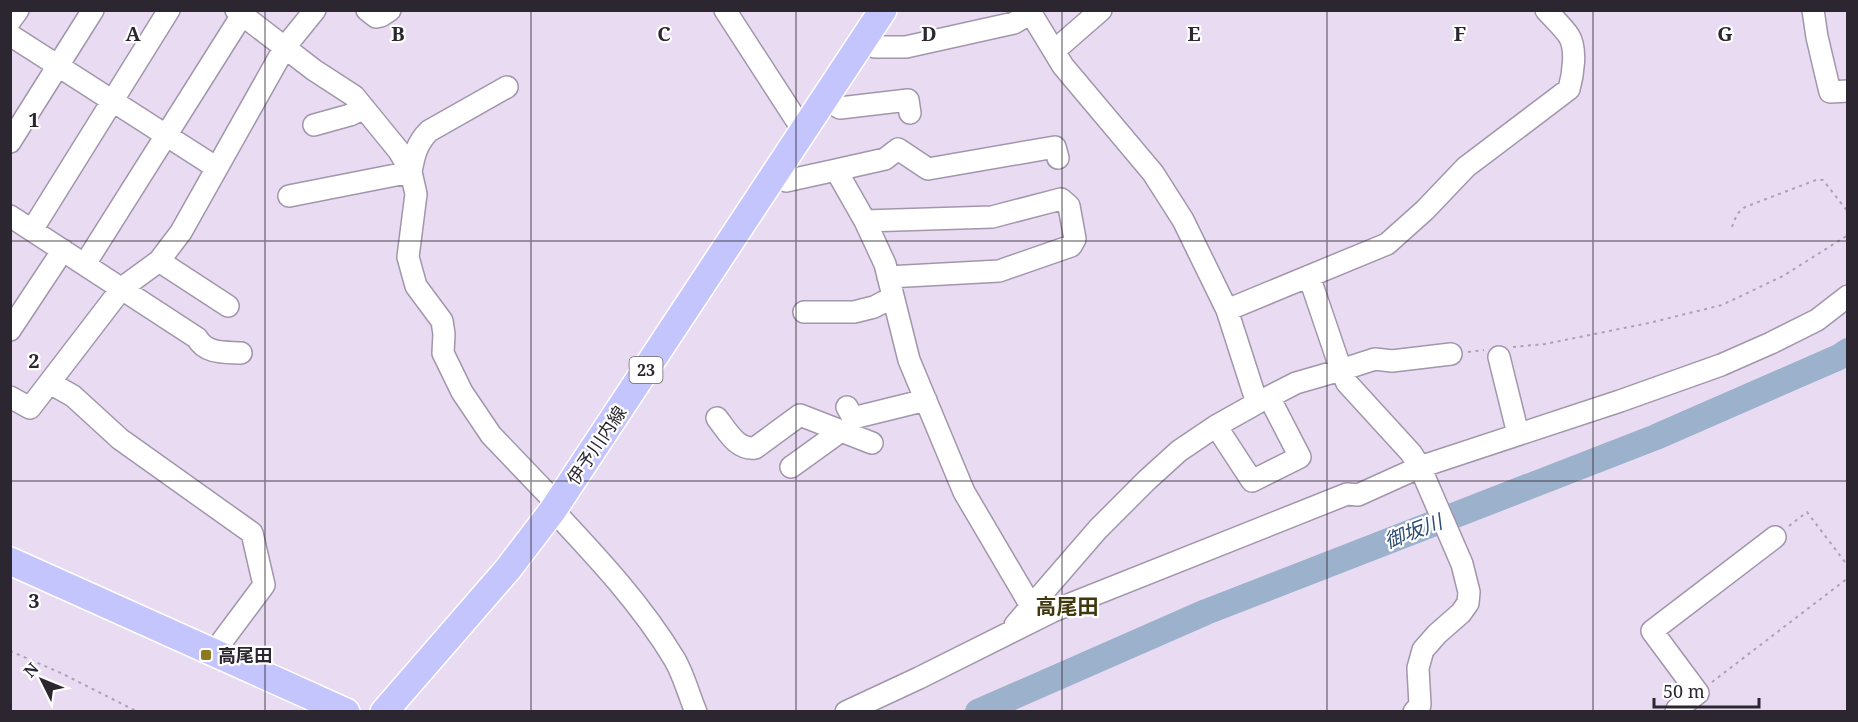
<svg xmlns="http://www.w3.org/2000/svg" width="1858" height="722" font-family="'Noto Serif','Noto Sans JP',serif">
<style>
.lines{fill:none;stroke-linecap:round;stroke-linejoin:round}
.river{stroke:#9cb2cc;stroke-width:26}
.minor-casing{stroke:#a296ac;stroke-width:24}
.major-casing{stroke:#fff;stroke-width:30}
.path{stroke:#aca2b4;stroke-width:2;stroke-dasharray:3 4.5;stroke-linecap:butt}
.minor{stroke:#fff;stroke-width:21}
.major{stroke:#c4c5fc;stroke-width:27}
.grid{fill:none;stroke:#2b262f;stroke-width:1.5;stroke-opacity:0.55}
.poi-dot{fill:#8e791e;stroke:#fff;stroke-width:2}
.labels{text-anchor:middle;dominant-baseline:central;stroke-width:4.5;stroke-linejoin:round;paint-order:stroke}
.shield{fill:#fff;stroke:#6b676d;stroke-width:1.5}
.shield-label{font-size:16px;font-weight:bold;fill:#2b262f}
.street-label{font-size:18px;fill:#2b262f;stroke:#fff}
.poi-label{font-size:18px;font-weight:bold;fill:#2b262f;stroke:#fff;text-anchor:start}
.water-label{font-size:20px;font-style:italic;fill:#2c4c73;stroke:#fff}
.quarter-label{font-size:21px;font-weight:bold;fill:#42380e;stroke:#fff}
.grid-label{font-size:20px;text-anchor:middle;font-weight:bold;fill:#2b262f;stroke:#fff;stroke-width:4.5;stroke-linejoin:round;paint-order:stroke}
</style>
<rect width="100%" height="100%" fill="#e8dbf2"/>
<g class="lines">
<path class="river" d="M 978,712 L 1206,612 L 1656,437 L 1839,357 L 1848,351"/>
<defs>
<path id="minor" d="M 236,10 L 314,70 L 354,96 L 399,151 L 411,172 L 416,194 L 408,257 L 416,286 L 442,321 L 444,334 L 443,353 L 462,392 L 491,435 L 557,504
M 367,10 L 376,17 L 381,16 L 390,10
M 725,10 L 804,132
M 1029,10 L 1063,66 L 1153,173 L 1183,220 L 1227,310 L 1257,403
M 1813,10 L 1817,37 L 1830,92 L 1848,91
M 10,21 L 18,10
M 10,35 L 217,168
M 863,41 L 875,47 L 906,47 L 1014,23 L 1031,13
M 1054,51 L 1101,10
M 825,99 L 840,108 L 908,100 L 910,113
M 314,125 L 350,115 L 364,108
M 10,142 L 93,10
M 836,170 L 885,159 L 898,149 L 928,169 L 1055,147 L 1058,158
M 775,174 L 786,181 L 836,170 L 865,221 L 885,264 L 909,360 L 964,492 L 1031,606
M 289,196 L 411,172 C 414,155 417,143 429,131 L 507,87
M 10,216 L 197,338 C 206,354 224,352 241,353
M 865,221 L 992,217 L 1061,199 L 1069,206 L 1075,239 L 1071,246 L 999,271 L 888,277
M 32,230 L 169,10
M 159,261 L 228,306
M 85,264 L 242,15
M 1309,276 L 1341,370 L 1375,359 L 1392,361 L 1451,354
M 1227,310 L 1387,244 L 1425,210 L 1466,167 L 1569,89 C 1573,75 1577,49 1569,36 C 1563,27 1554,19 1546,10
M 804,312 L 854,312 L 874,307 L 893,297
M 10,330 L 63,250
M 1499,357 L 1518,434
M 50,383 L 73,396 L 120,439 L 252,533 L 264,585 L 214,652
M 10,397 L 30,408 L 122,288 L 159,261 L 181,232 L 285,47 L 315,10
M 847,407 L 853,418 L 926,400
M 717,418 C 728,432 737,450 755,448 L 800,415 L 872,443
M 1216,426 L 1252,481 L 1300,457 L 1269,397
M 791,467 L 841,431
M 553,510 C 597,557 642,605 675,660 C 684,676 689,695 696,712
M 1015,625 L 1098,529 L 1147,480 L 1179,451 L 1216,426 L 1257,403 L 1296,383 L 1341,370 L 1347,383 L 1411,453 L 1420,467 L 1462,564 L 1469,592 L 1468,603 L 1461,613 L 1437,634 L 1423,650 L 1418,668 L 1420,705 L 1414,712
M 846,712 L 919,678 L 1053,611 L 1347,494 L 1358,495 L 1420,467 L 1620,401 L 1721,365 L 1771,343 L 1817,320 L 1848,296
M 1676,712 L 1677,709 L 1698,693 L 1652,631 L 1775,537"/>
<path id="major" d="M 10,561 L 346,712
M 384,712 L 508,569 L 553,510 L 883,10"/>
</defs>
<use href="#minor" class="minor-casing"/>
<use href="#major" class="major-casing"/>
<path class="path" d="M 1732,227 L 1737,214 L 1745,207 L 1816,180 L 1823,180 L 1848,212
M 1513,347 L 1545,344 L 1649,323 L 1722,305 L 1783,276 L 1848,235
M 1468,352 L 1484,350
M 1789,526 L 1807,512 L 1848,566
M 10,651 L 61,673 L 138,712
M 1712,682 L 1848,578"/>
<use href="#minor" class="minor"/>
<use href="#major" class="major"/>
</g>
<path class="grid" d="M 265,10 L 265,712M 531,10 L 531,712M 796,10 L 796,712M 1062,10 L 1062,712M 1327,10 L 1327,712M 1593,10 L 1593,712M 10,241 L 1848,241M 10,481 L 1848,481"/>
<rect class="poi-dot" x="200" y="649" width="12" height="12" rx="3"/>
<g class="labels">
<rect class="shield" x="629.5" y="357" width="33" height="26" rx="4.5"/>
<g class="shield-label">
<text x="646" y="370">23</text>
</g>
<g class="street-label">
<text transform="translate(596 445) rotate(-56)">伊予川内線</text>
</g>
<g class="poi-label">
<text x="218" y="655">高尾田</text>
</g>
<g class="water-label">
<text transform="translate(1413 531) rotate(-21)">御坂川</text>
</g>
<g class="quarter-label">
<text x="1067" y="606">高尾田</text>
</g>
</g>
<g class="grid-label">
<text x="133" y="41">A</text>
<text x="398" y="41">B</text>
<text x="664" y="41">C</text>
<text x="929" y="41">D</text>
<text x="1194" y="41">E</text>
<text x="1460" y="41">F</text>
<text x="1725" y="41">G</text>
<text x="34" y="127">1</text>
<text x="34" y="368">2</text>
<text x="34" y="608">3</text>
</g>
<rect width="1858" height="722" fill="none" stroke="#2b262f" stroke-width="24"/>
<g transform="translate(42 680) rotate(313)" stroke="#ffffff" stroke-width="4.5" paint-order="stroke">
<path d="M0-4.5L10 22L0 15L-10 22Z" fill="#2b262f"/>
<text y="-9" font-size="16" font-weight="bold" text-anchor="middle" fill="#2b262f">N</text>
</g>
<path d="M1654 698v9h105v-9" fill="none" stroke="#2b262f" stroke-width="3"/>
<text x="1663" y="698" font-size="18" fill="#2b262f" stroke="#ffffff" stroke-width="4.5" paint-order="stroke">50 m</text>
</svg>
